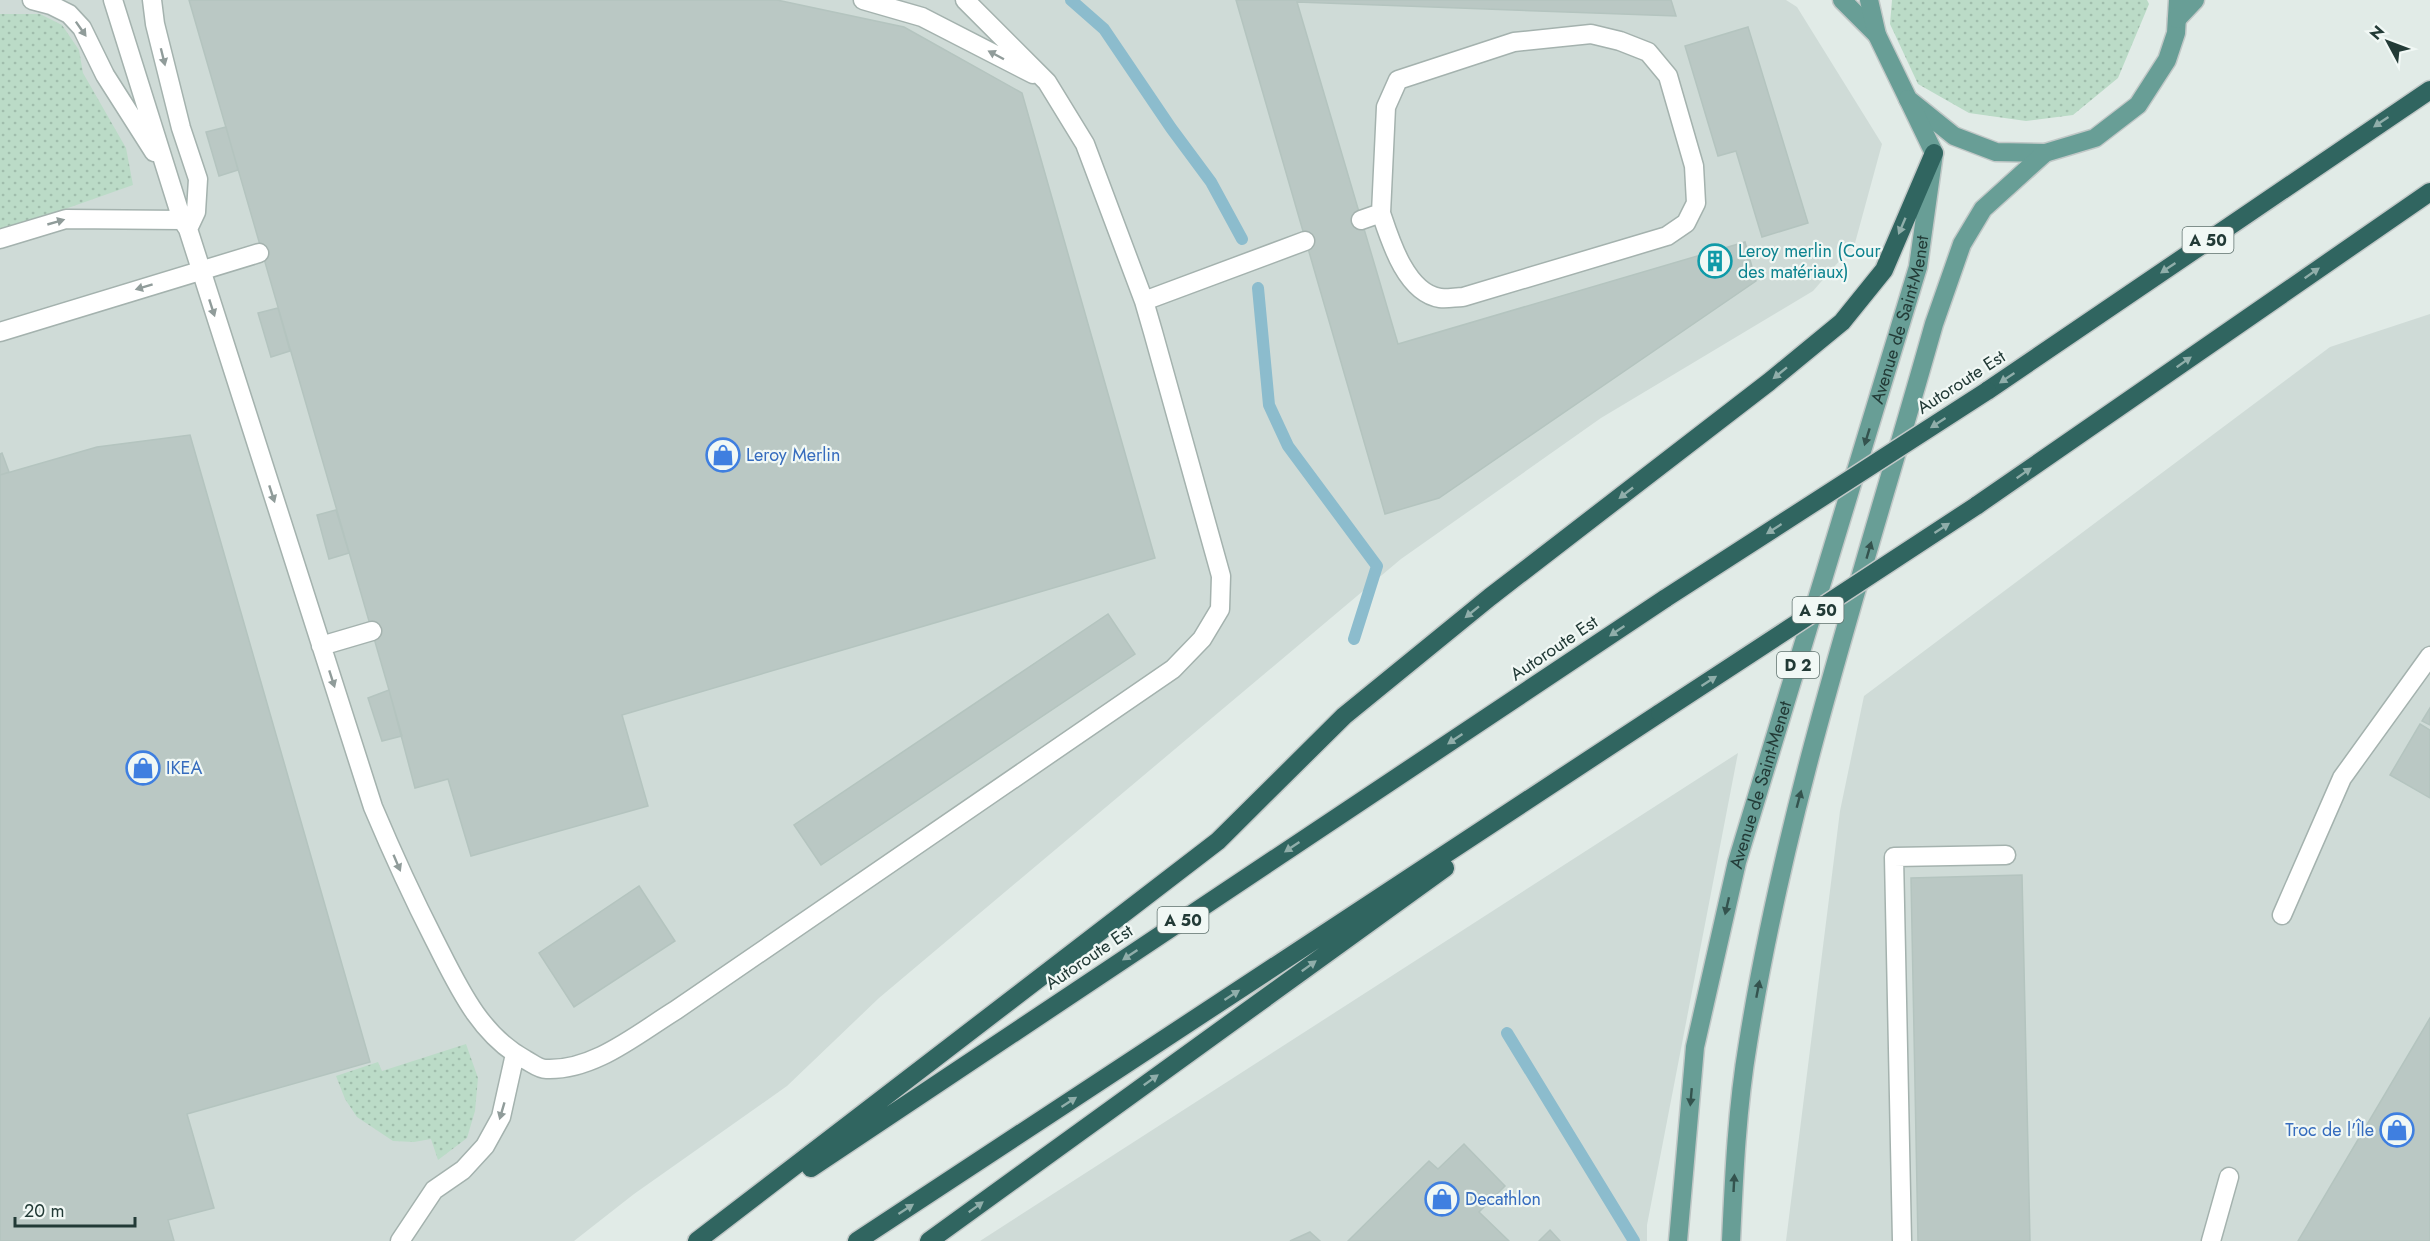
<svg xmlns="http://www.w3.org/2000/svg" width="2430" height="1241" font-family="Jost,sans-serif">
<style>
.built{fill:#cfdbd7}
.grass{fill:url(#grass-dots)}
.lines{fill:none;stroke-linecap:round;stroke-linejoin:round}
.stream{stroke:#8cbccd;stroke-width:12}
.building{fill:#bac8c4;stroke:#b4c4bf;stroke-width:1.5}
.lane-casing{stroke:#a4b2ae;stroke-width:21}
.primary-casing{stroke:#c1c8c7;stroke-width:21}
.highway-casing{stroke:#c1c8c7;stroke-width:21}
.lane{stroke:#fff;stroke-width:18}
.primary{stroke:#689e96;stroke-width:18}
.highway{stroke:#306560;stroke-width:18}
.highway-bridge-casing{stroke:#c1c8c7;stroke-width:21;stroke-linecap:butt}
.highway-bridge{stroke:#306560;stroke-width:18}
.oneway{fill:#909c9a}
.oneway2{fill:#90aeaa}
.oneway3{fill:#34534e}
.labels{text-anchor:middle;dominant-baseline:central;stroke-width:4.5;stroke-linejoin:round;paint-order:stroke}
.shield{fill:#f1f8f5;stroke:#60736f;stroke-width:1.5}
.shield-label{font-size:16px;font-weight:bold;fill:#223a36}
.culture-label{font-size:18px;fill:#0d838f;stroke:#f1f8f5;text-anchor:start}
.street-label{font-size:18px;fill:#223a36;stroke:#f1f8f5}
.shop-label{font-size:18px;fill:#366cbe;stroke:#f1f8f5;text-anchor:start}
</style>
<defs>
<pattern id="grass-dots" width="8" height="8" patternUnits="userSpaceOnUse" patternTransform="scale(1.5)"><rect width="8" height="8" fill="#bbdbc7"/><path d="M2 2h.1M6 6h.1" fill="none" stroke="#a0bdac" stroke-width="1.8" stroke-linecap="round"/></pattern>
</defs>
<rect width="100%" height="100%" fill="#e1ebe7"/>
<path class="built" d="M 0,0 L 1786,0 L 1797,7 L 1882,144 L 1855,243 L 1813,291 L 1601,418 L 1401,559 L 879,998 L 787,1086 L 634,1194 L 574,1241 L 0,1241 Z
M 2430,314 L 2430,1241 L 1786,1241 L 1840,811 L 1864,696 L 2330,347 Z
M 1738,753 L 1647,1225 L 1647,1241 L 980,1241 Z"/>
<path class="grass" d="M 1892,0 L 2147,0 L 2149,4 L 2118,78 L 2073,115 L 2026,121 L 1969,113 L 1918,84 L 1890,24 Z
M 0,14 L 40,14 L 62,25 L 79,50 L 83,73 L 126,148 L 133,185 L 51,214 L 0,229 Z
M 466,1044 L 478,1078 L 475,1111 L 467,1138 L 438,1160 L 431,1139 L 414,1142 L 393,1141 L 357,1117 L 345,1099 L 336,1076 L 378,1062 L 382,1071 Z"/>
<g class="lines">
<path class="stream" d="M 1071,0 L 1104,29 L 1171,128 L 1211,182 L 1242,239
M 1258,288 L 1269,405 L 1288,446 L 1377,566 L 1354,639
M 1507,1033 L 1634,1241"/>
</g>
<path class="building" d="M 189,0 L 777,0 L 904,27 L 1022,93 L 1155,558 L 622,715 L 648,806 L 471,856 L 448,779 L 415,788 L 389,690 Z
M 1236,0 L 1671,0 L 1676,16 L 1297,2 L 1398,344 L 1745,242 L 1756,281 L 1439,498 L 1385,514 Z
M 1748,27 L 1808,223 L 1762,237 L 1736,151 L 1718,156 L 1685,46 Z
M 226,127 L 238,170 L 219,176 L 206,132 Z
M 278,308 L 290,351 L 271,357 L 258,313 Z
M 190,435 L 370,1062 L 187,1114 L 214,1208 L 168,1220 L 174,1241 L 0,1241 L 0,475 L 97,447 Z
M 2,453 L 9,472 L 0,475 L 0,454 Z
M 336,510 L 349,553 L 329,559 L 317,515 Z
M 1108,614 L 1135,654 L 821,865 L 794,825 Z
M 389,690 L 402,736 L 382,741 L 368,698 Z
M 2430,708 L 2430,725 L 2422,721 Z
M 2420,724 L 2430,730 L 2430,798 L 2390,775 Z
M 2022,875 L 2030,1241 L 1918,1241 L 1911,878 Z
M 639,886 L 675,941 L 574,1007 L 539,953 Z
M 2430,1018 L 2430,1241 L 2298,1241 Z
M 1464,1144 L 1505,1186 L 1479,1212 L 1509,1241 L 1348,1241 L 1429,1161 L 1438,1169 Z
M 1550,1230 L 1560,1241 L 1539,1241 Z
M 1310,1232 L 1320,1241 L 1290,1241 Z"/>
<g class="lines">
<defs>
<path id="lane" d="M 32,0 L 51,5 L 69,14 L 82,28 L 105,75 L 154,152
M 113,0 L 182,220 L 188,229 L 373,807 C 392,852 412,896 434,939 C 457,984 479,1035 526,1060 C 532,1063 539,1069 546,1069 C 594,1071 637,1034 676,1010 L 1173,669 L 1202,639 L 1220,609 L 1221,576 L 1153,332 L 1144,301 L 1085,144 L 1047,82 L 965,0
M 152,0 L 155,24 L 181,128 L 198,179 L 196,212 L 188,229
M 863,0 L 922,17 L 1033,74
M 1361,220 L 1381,213 L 1386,107 L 1398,80 L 1514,42 L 1591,34 L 1620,41 L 1648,52 L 1668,76 L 1694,166 L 1696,203 L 1686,223 L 1667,236 L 1463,297 C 1456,297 1447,299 1440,298 C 1406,293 1390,240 1381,213
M 0,239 L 66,219 L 182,220
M 1144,301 L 1305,241
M 0,332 L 259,253
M 321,646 L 372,631
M 2282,915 L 2342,778 L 2430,656
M 400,1241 L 434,1190 L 463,1170 L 485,1146 L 501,1117 L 515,1054
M 1902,1241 L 1894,857 L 2006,855
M 2211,1241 L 2229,1177"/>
<g id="primary">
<path d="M 1842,0 L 1877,35"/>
<path d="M 1869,0 L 1877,35 L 1908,99 L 1954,136 L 1996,152 L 2045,153 L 2095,138 L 2138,105 L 2167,60 L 2176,33 L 2178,0"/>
<path d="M 2177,19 L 2195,0"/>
<path id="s1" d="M 1678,1241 L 1695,1047 L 1737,862 L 1918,267 L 1934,153 L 1908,99"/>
<path d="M 1731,1241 C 1734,1175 1737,1108 1748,1043 C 1787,798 1867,562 1934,324 L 1962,244 L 1983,209 L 2045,153"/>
</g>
<path id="highway" d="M 1987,391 L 2430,90
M 1976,506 L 2430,192
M 811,1168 L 1666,598
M 697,1241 L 1218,841 L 1344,716 L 1490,597 L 1769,382 L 1842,322 L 1884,270 L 1934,153
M 857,1241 L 1660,713
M 929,1241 L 1445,868"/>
</defs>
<use href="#lane" class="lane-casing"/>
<use href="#primary" class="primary-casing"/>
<use href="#highway" class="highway-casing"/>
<use href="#lane" class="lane"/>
<use href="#primary" class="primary"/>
<use href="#highway" class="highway"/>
<defs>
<path id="highway-bridge" d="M 1666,598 L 1987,391
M 1660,713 L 1976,506"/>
</defs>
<use href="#highway-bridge" class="highway-bridge-casing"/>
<use href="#highway-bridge" class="highway-bridge"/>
</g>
<defs><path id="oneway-solid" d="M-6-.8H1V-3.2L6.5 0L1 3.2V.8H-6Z" transform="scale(1.5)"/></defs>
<g class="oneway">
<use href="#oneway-solid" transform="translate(81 29) rotate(55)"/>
<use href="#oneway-solid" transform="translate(996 55) rotate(-152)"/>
<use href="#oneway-solid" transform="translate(163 57) rotate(76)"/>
<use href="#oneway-solid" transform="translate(56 222) rotate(-16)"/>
<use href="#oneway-solid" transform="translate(144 287) rotate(163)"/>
<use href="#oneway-solid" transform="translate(212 308) rotate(72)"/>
<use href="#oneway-solid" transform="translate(272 494) rotate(72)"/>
<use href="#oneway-solid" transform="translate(332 679) rotate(72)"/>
<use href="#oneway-solid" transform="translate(397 863) rotate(67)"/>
<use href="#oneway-solid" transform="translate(502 1111) rotate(106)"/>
</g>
<g class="oneway2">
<use href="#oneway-solid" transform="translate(2381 122) rotate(146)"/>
<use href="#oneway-solid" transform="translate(1902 226) rotate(113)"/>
<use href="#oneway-solid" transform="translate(2168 268) rotate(146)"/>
<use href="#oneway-solid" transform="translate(2312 273) rotate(-35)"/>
<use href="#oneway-solid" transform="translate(2184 362) rotate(-35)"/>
<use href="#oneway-solid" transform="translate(1780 373) rotate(141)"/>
<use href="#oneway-solid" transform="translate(2007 378) rotate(146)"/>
<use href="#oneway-solid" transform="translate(1938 423) rotate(147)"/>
<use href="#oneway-solid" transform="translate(2024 473) rotate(-35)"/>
<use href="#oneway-solid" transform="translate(1626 493) rotate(142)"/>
<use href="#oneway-solid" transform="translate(1942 528) rotate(-33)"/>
<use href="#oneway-solid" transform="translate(1774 529) rotate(147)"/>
<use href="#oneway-solid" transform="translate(1472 612) rotate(141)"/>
<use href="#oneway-solid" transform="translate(1617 631) rotate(146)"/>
<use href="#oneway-solid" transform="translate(1709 681) rotate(-33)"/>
<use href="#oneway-solid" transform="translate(1455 739) rotate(146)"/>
<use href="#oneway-solid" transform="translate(1292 847) rotate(146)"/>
<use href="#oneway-solid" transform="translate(1130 955) rotate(146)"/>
<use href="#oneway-solid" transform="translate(1309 966) rotate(-36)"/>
<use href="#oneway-solid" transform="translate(1232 995) rotate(-33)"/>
<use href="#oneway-solid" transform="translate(1151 1080) rotate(-36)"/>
<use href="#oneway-solid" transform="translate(1069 1102) rotate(-33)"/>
<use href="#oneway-solid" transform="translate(976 1207) rotate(-36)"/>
<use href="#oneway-solid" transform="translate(906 1209) rotate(-33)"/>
</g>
<g class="oneway3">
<use href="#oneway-solid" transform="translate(1867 437) rotate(107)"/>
<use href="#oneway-solid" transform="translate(1869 550) rotate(-74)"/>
<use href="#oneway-solid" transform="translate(1799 799) rotate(-75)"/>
<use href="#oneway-solid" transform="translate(1727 906) rotate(103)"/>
<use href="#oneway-solid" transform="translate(1758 989) rotate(-79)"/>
<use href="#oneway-solid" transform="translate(1691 1097) rotate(95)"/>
<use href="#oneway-solid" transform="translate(1734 1183) rotate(-87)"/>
</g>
<defs>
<symbol id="building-ring" viewBox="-11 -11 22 22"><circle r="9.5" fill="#f1f8f5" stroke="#0f9aa8" stroke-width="1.5"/><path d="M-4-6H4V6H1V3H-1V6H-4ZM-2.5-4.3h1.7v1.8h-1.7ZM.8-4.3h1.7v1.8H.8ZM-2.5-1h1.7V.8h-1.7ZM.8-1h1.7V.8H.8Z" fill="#0f9aa8"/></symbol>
<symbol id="shop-ring" viewBox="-11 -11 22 22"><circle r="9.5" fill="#f1f8f5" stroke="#3f7fe0" stroke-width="1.5"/><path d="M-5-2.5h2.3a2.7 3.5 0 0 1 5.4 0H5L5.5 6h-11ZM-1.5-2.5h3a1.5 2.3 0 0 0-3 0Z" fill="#3f7fe0"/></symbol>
</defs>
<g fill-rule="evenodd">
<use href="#building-ring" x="1696" y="242" width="38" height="38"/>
<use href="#shop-ring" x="704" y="436" width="38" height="38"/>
<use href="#shop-ring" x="124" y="749" width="38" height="38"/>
<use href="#shop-ring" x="2378" y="1111" width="38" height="38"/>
<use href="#shop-ring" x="1423" y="1180" width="38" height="38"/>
</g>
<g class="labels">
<g class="shield">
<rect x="2182.5" y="227" width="51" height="26" rx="4.5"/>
<rect x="1792.5" y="597" width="51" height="26" rx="4.5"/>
<rect x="1777" y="652" width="42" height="26" rx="4.5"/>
<rect x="1157.5" y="907" width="51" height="26" rx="4.5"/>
</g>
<g class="shield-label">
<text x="2208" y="240">A 50</text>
<text x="1818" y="610">A 50</text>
<text x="1798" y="665">D 2</text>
<text x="1183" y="920">A 50</text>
</g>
<g class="culture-label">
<text x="1738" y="251">Leroy merlin (Cour<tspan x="1738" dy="21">des matériaux)</tspan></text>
</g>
<g class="street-label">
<text stroke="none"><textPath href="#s1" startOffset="951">Avenue de Saint-Menet</textPath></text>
<text transform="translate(1961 382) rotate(-33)">Autoroute Est</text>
<text transform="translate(1554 648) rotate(-34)">Autoroute Est</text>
<text stroke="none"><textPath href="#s1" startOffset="465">Avenue de Saint-Menet</textPath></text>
<text transform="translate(1089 957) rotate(-34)">Autoroute Est</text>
</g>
<g class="shop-label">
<text x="746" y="455">Leroy Merlin</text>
<text x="166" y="768">IKEA</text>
<text x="2374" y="1130" text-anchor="end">Troc de l'Île</text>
<text x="1465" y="1199">Decathlon</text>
</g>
</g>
<g transform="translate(2388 42) rotate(311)" stroke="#f1f8f5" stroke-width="4.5" paint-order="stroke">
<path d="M0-4.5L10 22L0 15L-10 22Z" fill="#223a36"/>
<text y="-9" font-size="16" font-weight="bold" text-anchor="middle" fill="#223a36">N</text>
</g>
<path d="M15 1217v9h120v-9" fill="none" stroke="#223a36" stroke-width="3"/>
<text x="24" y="1217" font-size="18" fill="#223a36" stroke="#f1f8f5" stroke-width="4.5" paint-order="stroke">20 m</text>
</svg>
